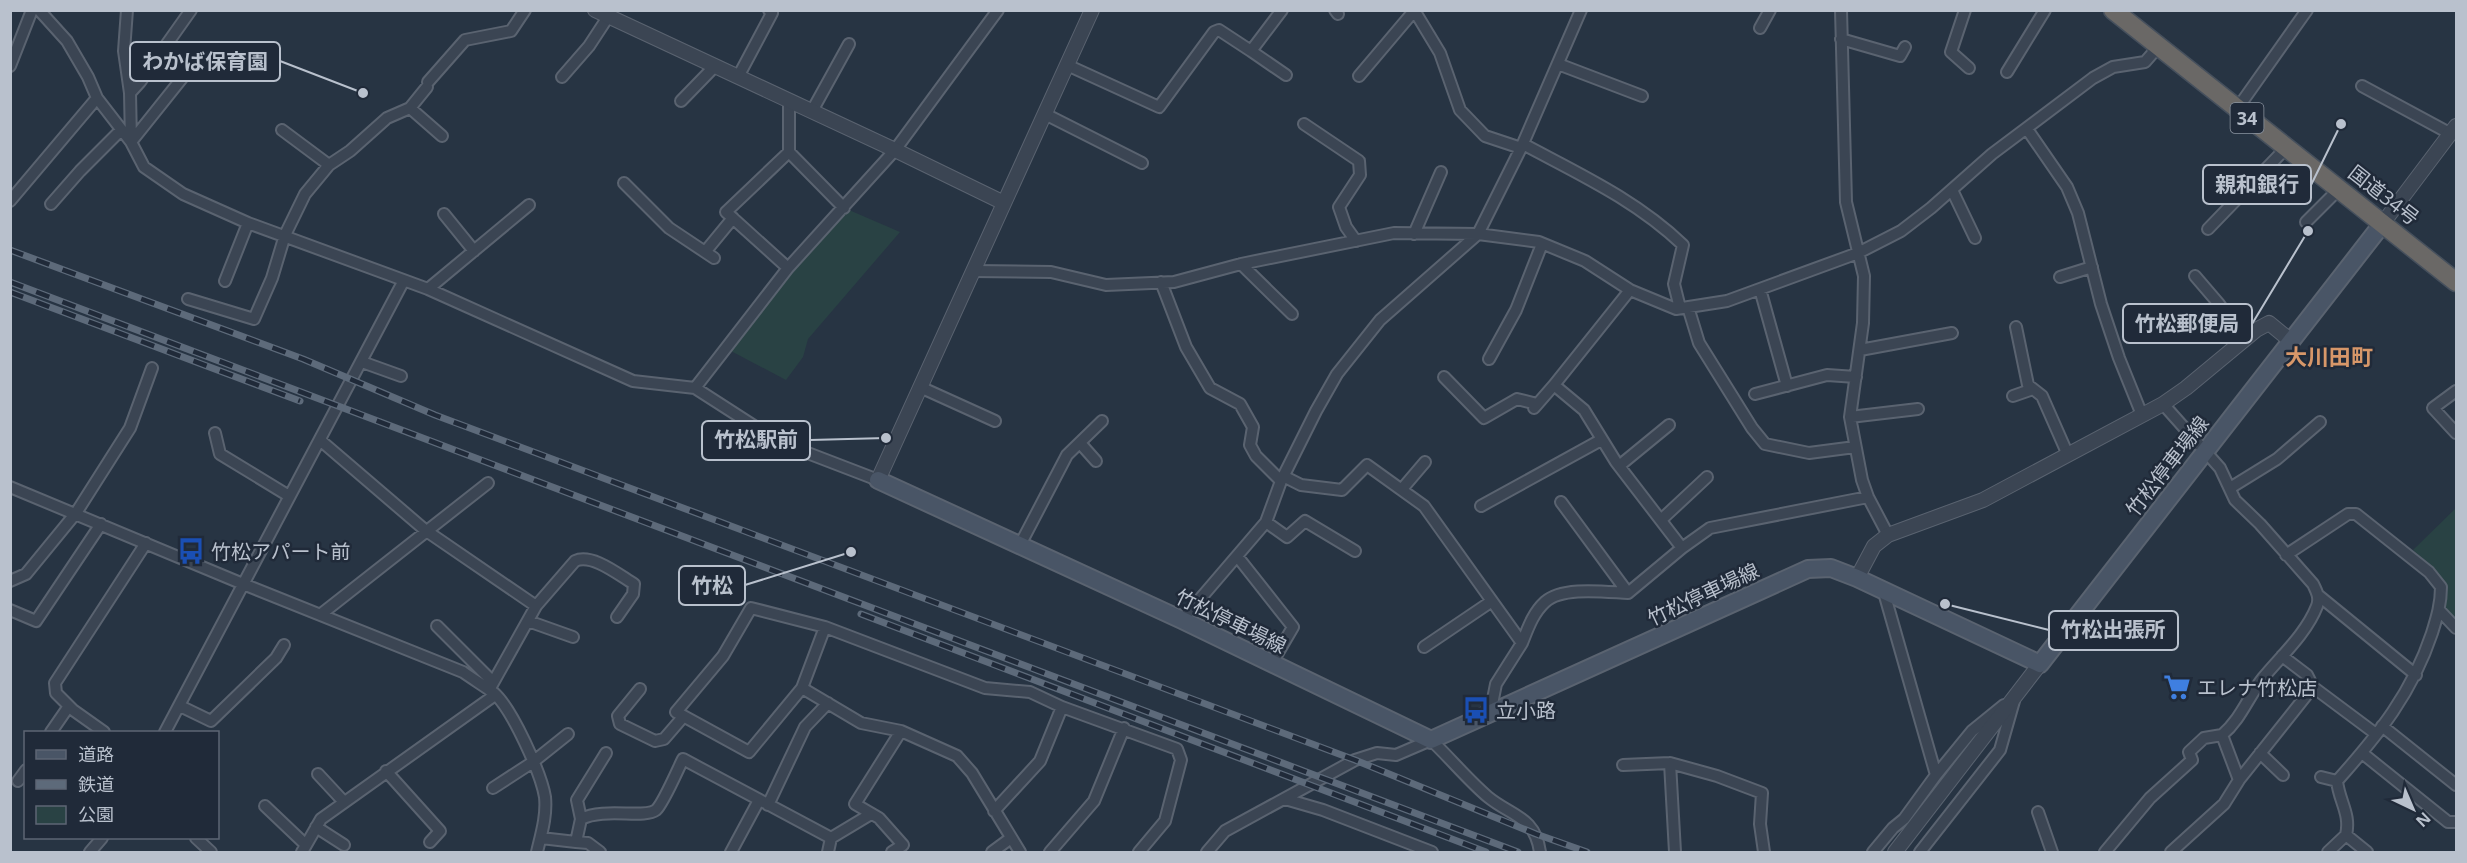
<svg xmlns="http://www.w3.org/2000/svg" width="2467" height="863" font-family="'Open Sans','Noto Sans JP',sans-serif">
<style>
.green{fill:#294244}
.lines{fill:none;stroke-linecap:round;stroke-linejoin:round}
.minor-casing{stroke:#5a6370;stroke-width:14}
.tertiary-casing{stroke:#5a6370;stroke-width:16}
.secondary-casing{stroke:#5a6370;stroke-width:20}
.trunk-casing{stroke:#46505d;stroke-width:21}
.minor{stroke:#3b4553;stroke-width:10}
.tertiary{stroke:#3b4553;stroke-width:14}
.secondary{stroke:#495566;stroke-width:16}
.trunk{stroke:#6a6866;stroke-width:18}
.rail-casing{stroke:#5d6a7a;stroke-width:7}
.rail{stroke:#202a39;stroke-width:4.5;stroke-dasharray:14;stroke-linecap:butt}
.labels{text-anchor:middle;dominant-baseline:central;stroke-width:5;stroke-linejoin:round;paint-order:stroke}
.shield{fill:#202a39;stroke:#8b94a1;stroke-width:1.5}
.shield-label{font-size:18px;font-weight:bold;fill:#b9c1cd}
.street-label{font-size:20px;fill:#b9c1cd;stroke:#202a39}
.poi-label{font-size:20px;fill:#b9c1cd;stroke:#202a39;text-anchor:start}
.quarter-label{font-size:22px;font-weight:bold;fill:#d79769;stroke:#202a39}
.leader{fill:none;stroke:#b9c1cd;stroke-width:2}
.callout-dot{fill:#b9c1cd;stroke:#202a39;stroke-width:2}
.callout{fill:#202a39;stroke:#b9c1cd;stroke-width:2}
.callout-label{font-size:21px;text-anchor:middle;font-weight:bold;fill:#b9c1cd}
</style>
<rect width="100%" height="100%" fill="#273443"/>
<path class="green" d="M 849,210 L 900,232 L 808,339 L 803,357 L 786,380 L 731,351 C 756,302 811,251 849,210 Z
M 2456,508 L 2456,620 L 2444,606 L 2442,582 L 2436,571 L 2413,550 Z"/>
<g class="lines">
<defs>
<path id="minor" d="M 39,10 L 67,41 L 88,77 L 97,98 L 131,142 L 144,167 L 183,194 L 248,223 L 428,289 L 633,381 L 695,388 L 779,442 L 878,480
M 127,10 L 124,51 L 130,93 L 131,142
M 1282,10 L 1251,51 L 1286,75
M 1335,10 L 1338,14
M 1414,10 L 1440,53 L 1460,110 L 1485,136 L 1521,148
M 1841,10 L 1846,202 L 1864,276 L 1863,323 L 1850,417 L 1862,480 L 1868,497 L 1888,535
M 1965,10 L 1951,52 L 1969,68
M 1760,28 L 1770,10
M 1841,39 L 1900,56 L 1905,47
M 1558,64 L 1642,96
M 1067,65 L 1159,107 L 1214,32 L 1219,30 L 1251,51
M 10,66 L 32,10
M 2007,72 L 2045,10
M 1359,76 L 1414,11
M 562,77 L 589,46 L 608,17
M 738,77 L 772,13 L 769,10
M 428,82 L 465,40 L 511,31 L 525,10
M 2362,86 L 2451,134
M 130,93 L 140,82 L 191,10
M 789,100 L 789,152 L 844,208
M 681,101 L 715,66
M 410,108 L 427,87
M 2237,109 L 2307,10
M 812,111 L 849,44
M 1045,114 L 1142,163
M 1304,124 L 1359,161 L 1360,175 L 1339,207 L 1346,227 L 1356,241
M 2027,129 L 2067,187 L 2078,213 L 2101,304 L 2119,358 L 2142,415
M 282,130 L 329,165
M 131,142 L 187,72
M 1523,144 C 1579,174 1636,200 1683,245 L 1674,284 L 1680,308
M 624,183 L 669,228 L 705,252
M 1952,190 L 1975,238
M 10,201 L 97,98
M 51,204 L 80,171 L 121,130
M 444,214 L 474,251
M 2306,222 L 2339,189
M 2208,229 L 2286,148
M 1414,234 L 1441,172
M 714,258 L 705,252 L 733,218
M 1241,264 L 1292,314
M 788,268 L 726,212 L 789,152
M 973,271 L 1051,272 L 1106,285 L 1174,282 L 1241,264 L 1394,233 L 1478,234 L 1539,242 L 1585,261 L 1630,290 L 1676,309 L 1727,301 L 1858,253 L 1901,231 L 1931,208 L 1992,154 L 2093,78 L 2113,67 L 2145,62 L 2158,47
M 2195,276 L 2219,304 L 2244,340
M 2060,277 L 2092,267
M 225,281 L 248,223
M 1161,282 L 1186,347 L 1210,388 L 1240,404 L 1253,427 L 1250,445 L 1256,456 L 1281,481
M 428,289 L 529,205
M 1760,289 L 1787,386
M 188,299 L 254,319 L 272,278 L 285,235 L 305,194 L 329,165 L 350,151 L 387,118 L 410,108 L 442,136
M 1688,307 L 1699,343 L 1752,428 L 1765,444 L 1809,453 L 1855,447
M 2016,327 L 2028,385 L 2042,396 L 2068,455
M 1860,350 L 1952,333
M 1489,359 L 1516,310 L 1542,244
M 362,362 L 401,376
M 1444,377 L 1484,418 L 1517,399 L 1537,404
M 920,387 L 995,421
M 695,388 L 788,268 L 895,150 L 998,10
M 2456,391 L 2433,408 L 2456,433
M 1755,394 L 1827,375 L 1856,377
M 2013,396 L 2033,389
M 2163,404 L 2220,468 L 2235,500 L 2260,524 L 2313,584 C 2317,592 2320,598 2317,606 C 2306,634 2281,656 2263,678 C 2248,697 2241,719 2222,735 L 2239,780 L 2224,804 L 2171,852
M 1534,408 L 1554,385
M 1850,417 L 1918,409
M 215,433 L 220,454 L 289,496
M 320,440 L 425,530 L 536,606
M 1080,443 L 1096,461
M 1619,466 L 1669,425
M 1283,476 L 1301,485 L 1342,490 L 1367,465 L 1424,506 L 1522,643 L 1496,684 L 1490,714
M 10,487 L 243,584 L 463,672 C 473,679 484,686 494,693 C 512,709 541,773 545,797 C 547,816 541,835 537,852
M 2230,488 L 2277,459 L 2320,422
M 1402,489 L 1425,462
M 1561,502 L 1628,593
M 1481,506 L 1601,440
M 1662,519 L 1707,477
M 1266,522 L 1287,537 L 1305,521 L 1355,551
M 1020,545 L 1067,455 L 1102,421
M 1682,548 L 1710,528 L 1868,497
M 2286,555 L 2348,514 L 2356,514 L 2429,572 L 2441,587 C 2441,604 2437,617 2432,633 C 2412,693 2379,734 2337,781 C 2339,801 2351,814 2346,835
M 1237,556 L 1293,627 L 1272,663
M 10,581 L 26,574 L 76,513 L 130,428 L 152,368
M 1883,589 L 1936,775
M 2318,595 L 2416,675
M 10,610 L 36,621 L 101,524
M 2439,610 L 2456,628
M 320,615 L 488,483
M 1182,620 L 1266,522 L 1281,481 L 1316,411 L 1337,374 L 1380,320 L 1478,234 L 1521,148 L 1581,10
M 528,621 L 573,637
M 437,626 L 493,682
M 825,627 L 802,688 L 749,752 L 676,712 L 723,656 L 751,608 L 825,627 L 985,688 L 1030,692 L 1062,707 L 1177,749 L 1181,760 L 1165,821 L 1139,852
M 1522,643 C 1528,628 1533,613 1545,602 C 1562,586 1606,592 1628,593 L 1682,548 L 1616,462 L 1584,410 L 1554,385 L 1630,290
M 1424,647 L 1492,601
M 2282,656 L 2307,675 L 2313,687
M 802,688 L 861,723 L 901,731 L 957,756 L 972,773 L 1020,852
M 640,689 L 618,716 L 620,724 L 655,741 L 664,739 L 683,717
M 489,690 L 536,606 L 575,561 C 592,553 619,575 634,584 L 633,594 L 617,617
M 180,706 L 211,721 L 276,658 L 284,645
M 2382,726 L 2456,785
M 51,732 L 69,706
M 104,732 L 73,710 L 56,693 L 55,683 L 146,543
M 165,732 L 403,282
M 2260,753 L 2283,775
M 2362,753 L 2448,822 L 2456,822
M 1623,765 L 1670,763
M 386,771 L 440,831 L 430,842
M 318,774 L 344,802
M 2321,777 L 2337,781
M 2239,780 L 2313,687 L 2376,734
M 18,781 L 26,770
M 493,788 L 533,762 L 568,734
M 1285,799 L 1323,810 L 1432,852
M 768,805 L 805,727 L 828,703
M 265,806 L 306,845
M 994,811 L 1040,761 L 1062,707
M 2038,812 L 2052,852
M 581,819 L 577,800 L 606,753
M 316,827 L 344,845
M 196,838 L 211,852
M 541,838 L 576,842 L 581,819 C 604,807 644,819 656,810 C 663,804 678,769 683,759 L 831,838 L 828,852
M 831,838 L 871,814
M 576,842 L 588,843 L 600,852
M 90,852 L 102,838
M 302,852 L 321,819 L 495,695
M 731,852 L 759,800
M 892,852 L 903,845 L 879,818 L 855,804 L 901,731
M 992,852 L 1011,838
M 1050,852 L 1094,801 L 1124,728
M 1207,852 L 1225,831 L 1355,760 L 1377,753 L 1396,755 L 1431,740 C 1450,758 1468,780 1488,797 C 1511,816 1535,816 1540,852
M 1675,852 L 1670,763 L 1717,776 L 1762,793 L 1760,824 L 1764,852
M 1873,852 L 1893,828 L 1904,819 L 1936,775 L 1972,731 L 2004,705
M 1920,852 L 2000,750 L 2014,701
M 2105,852 L 2150,798 L 2192,760 L 2189,752 L 2204,738 L 2222,735
M 2328,852 L 2346,835 L 2367,852"/>
<path id="tertiary" d="M 595,10 L 895,150 L 1004,203
M 2383,223 L 2456,126
M 878,480 L 1092,10
M 1857,578 L 1874,546 L 1888,535 L 1983,500 L 2163,404 L 2186,388 L 2256,330 L 2269,323 L 2291,341
M 1895,852 L 2040,664"/>
<path id="secondary" d="M 878,480 L 1182,620 L 1431,740 L 1808,569 L 1831,568 L 1857,578 L 2040,664 L 2383,223"/>
<path id="trunk" d="M 2113,10 L 2456,282"/>
</defs>
<use href="#minor" class="minor-casing"/>
<use href="#tertiary" class="tertiary-casing"/>
<use href="#secondary" class="secondary-casing"/>
<use href="#trunk" class="trunk-casing"/>
<use href="#minor" class="minor"/>
<use href="#tertiary" class="tertiary"/>
<use href="#secondary" class="secondary"/>
<use href="#trunk" class="trunk"/>
<defs>
<path id="rail" d="M 10,250 L 303,359 L 435,415 L 1355,760 L 1536,834 L 1587,852
M 10,282 L 1518,852
M 10,292 L 300,401
M 861,614 L 1486,852"/>
</defs>
<use href="#rail" class="rail-casing"/>
<use href="#rail" class="rail"/>
</g>
<defs>
<symbol id="bus-bare" viewBox="-9 -9 18 18"><path d="M-5-6H5V4H4V6H2V4H-2V6H-4V4H-5ZM-3.5-4V0h7V-4ZM-3.5 1.2v1.5H-2V1.2ZM2 1.2v1.5H3.5V1.2Z" fill="#1a4fb4" stroke="#202a39" stroke-width="2.5" paint-order="stroke"/></symbol>
<symbol id="supermarket-bare" viewBox="-9 -9 18 18"><path d="M-6-5.5h2.5l.6 2H6L4.5 2H-2.5L-4.4-4H-6ZM-1.5 3.2a1.3 1.3 0 1 0 .1 0ZM3 3.2a1.3 1.3 0 1 0 .1 0Z" fill="#3f7fe0" stroke="#202a39" stroke-width="2.5" paint-order="stroke"/></symbol>
</defs>
<g fill-rule="evenodd">
<use href="#bus-bare" x="172" y="532" width="38" height="38"/>
<use href="#supermarket-bare" x="2158" y="668" width="38" height="38"/>
<use href="#bus-bare" x="1457" y="691" width="38" height="38"/>
</g>
<g class="labels">
<rect class="shield" x="2230.5" y="103" width="33" height="30" rx="4.5"/>
<g class="shield-label">
<text x="2247" y="118">34</text>
</g>
<g class="street-label">
<text transform="translate(2384 195) rotate(38)">国道34号</text>
<text transform="translate(2167 466) rotate(-52)">竹松停車場線</text>
<text transform="translate(1703 594) rotate(-25)">竹松停車場線</text>
<text transform="translate(1231 621) rotate(26)">竹松停車場線</text>
</g>
<g class="poi-label">
<text x="211" y="551">竹松アパート前</text>
<text x="2197" y="687">エレナ竹松店</text>
<text x="1496" y="710">立小路</text>
</g>
<g class="quarter-label">
<text x="2329" y="356">大川田町</text>
</g>
</g>
<path class="leader" d="M363 93L280 61M2341 124L2311 185M2308 231L2252 324M886 438L810 440M851 552L745 585M1945 604L2049 630"/>
<g class="callout-dot">
<circle cx="363" cy="93" r="6"/>
<circle cx="2341" cy="124" r="6"/>
<circle cx="2308" cy="231" r="6"/>
<circle cx="886" cy="438" r="6"/>
<circle cx="851" cy="552" r="6"/>
<circle cx="1945" cy="604" r="6"/>
</g>
<g class="callout">
<rect x="130" y="42" width="150" height="39" rx="6"/>
<rect x="2203" y="165" width="108" height="39" rx="6"/>
<rect x="2123" y="304" width="129" height="39" rx="6"/>
<rect x="702" y="421" width="108" height="39" rx="6"/>
<rect x="679" y="566" width="66" height="39" rx="6"/>
<rect x="2049" y="611" width="129" height="39" rx="6"/>
</g>
<g class="callout-label">
<text x="205" y="69">わかば保育園</text>
<text x="2257" y="192">親和銀行</text>
<text x="2187" y="331">竹松郵便局</text>
<text x="756" y="447">竹松駅前</text>
<text x="712" y="593">竹松</text>
<text x="2113" y="637">竹松出張所</text>
</g>
<rect width="2467" height="863" fill="none" stroke="#b9c1cd" stroke-width="24"/>
<rect x="24" y="731" width="195" height="108" fill="#202a39" stroke="#5d6674" stroke-width="1.5"/>
<rect x="36" y="750" width="30" height="9" fill="#495566" stroke="#5d6674" stroke-width="1.5"/>
<text x="78" y="761" font-size="18" fill="#b9c1cd">道路</text>
<rect x="36" y="780" width="30" height="9" fill="#5d6a7a" stroke="#5d6674" stroke-width="1.5"/>
<text x="78" y="791" font-size="18" fill="#b9c1cd">鉄道</text>
<rect x="36" y="806" width="30" height="18" fill="#294244" stroke="#5d6674" stroke-width="1.5"/>
<text x="78" y="821" font-size="18" fill="#b9c1cd">公園</text>
<g transform="translate(2413 809) rotate(136)" stroke="#202a39" stroke-width="4.5" paint-order="stroke">
<path d="M0-4.5L10 22L0 15L-10 22Z" fill="#b9c1cd"/>
<text y="-9" font-size="16" font-weight="bold" text-anchor="middle" fill="#b9c1cd">N</text>
</g>
</svg>
